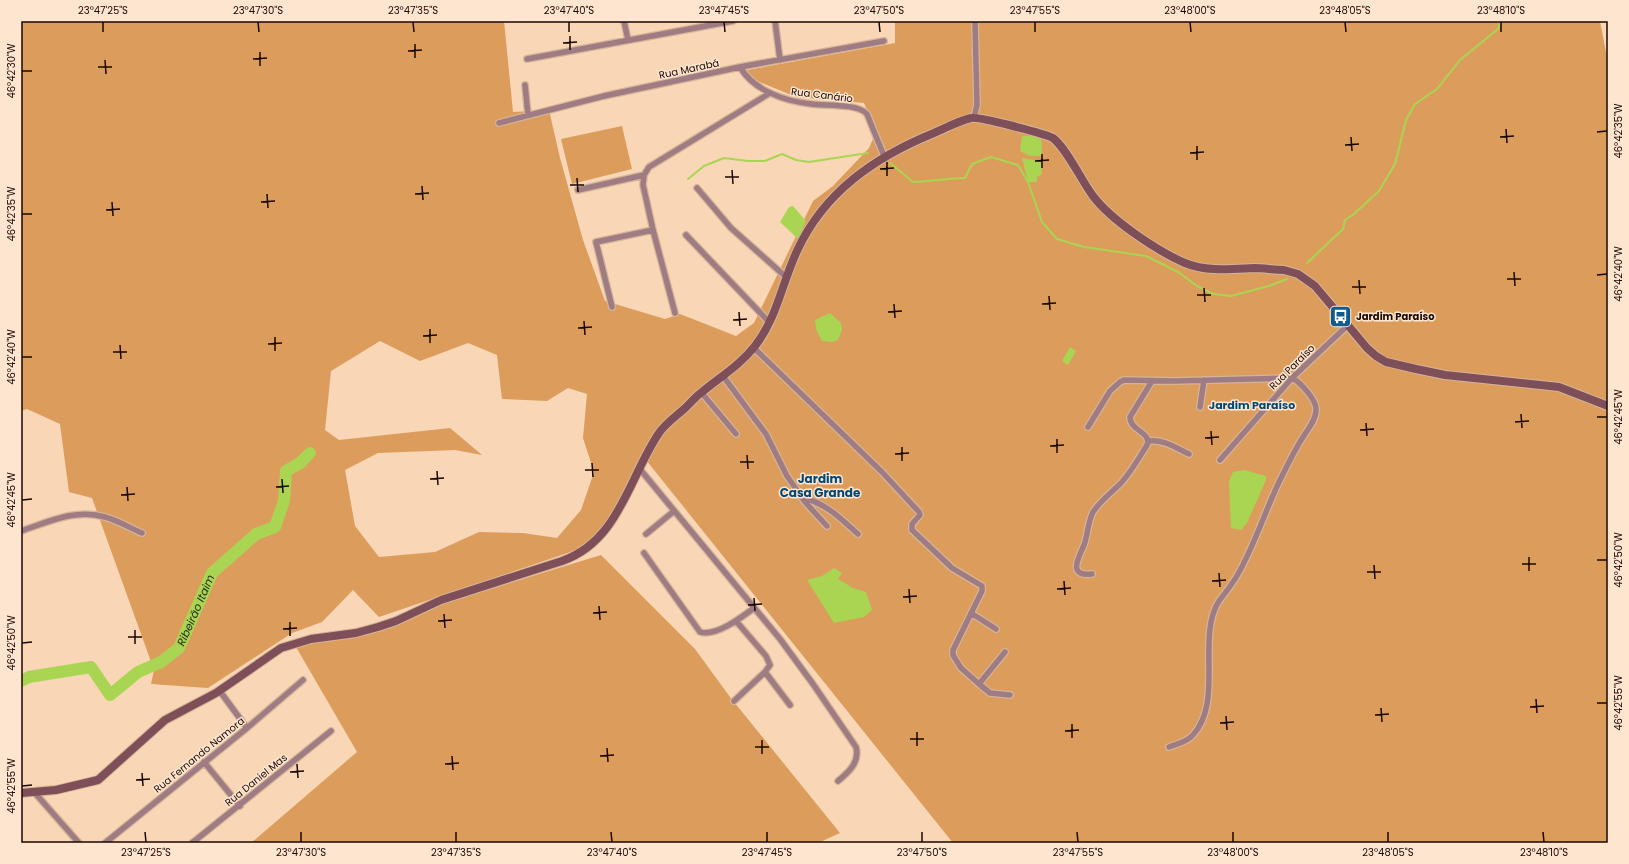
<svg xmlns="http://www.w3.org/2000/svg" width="1629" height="864" font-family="Poppins,sans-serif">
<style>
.green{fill:#dc9c5c;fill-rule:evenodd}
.water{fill:#aad553}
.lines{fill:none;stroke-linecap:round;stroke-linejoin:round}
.stream{stroke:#aad553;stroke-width:2}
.river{stroke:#aad553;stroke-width:12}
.minor-casing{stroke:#d5b598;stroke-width:8}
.secondary-casing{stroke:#d5b598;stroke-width:10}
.minor{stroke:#9f7c83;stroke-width:5.5}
.secondary{stroke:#7e4e59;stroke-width:8}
.ticks{fill:none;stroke:#1a0700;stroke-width:1.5}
.labels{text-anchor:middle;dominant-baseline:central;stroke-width:3;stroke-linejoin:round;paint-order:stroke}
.street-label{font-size:10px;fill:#1a0700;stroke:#fde5cf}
.poi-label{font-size:10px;font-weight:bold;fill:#1a0700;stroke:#fde5cf;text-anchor:start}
.neighbourhood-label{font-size:11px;font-weight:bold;fill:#004876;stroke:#fde5cf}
.water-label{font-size:11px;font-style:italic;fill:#252d17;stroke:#fde5cf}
.quarter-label{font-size:12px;font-weight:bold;fill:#004876;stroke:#fde5cf}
.neatline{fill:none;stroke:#1a0700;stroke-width:1.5}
.ticks-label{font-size:10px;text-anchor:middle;fill:#1a0700}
</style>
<rect width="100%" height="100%" fill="#f9d6b5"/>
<path class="green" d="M 21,21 L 504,21 L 513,112 L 549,110 L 560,158 L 583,240 L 605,301 L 665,319 L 680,314 L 736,336 L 754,323 L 813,201 L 833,186 L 869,148 L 876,132 L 864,103 L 796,97 L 752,79 L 747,70 L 895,43 L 895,21 L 1600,21 L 1608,63 L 1608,843 L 953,843 L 642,455 L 632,477 L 605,527 L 582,548 L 379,617 L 353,590 L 322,622 L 292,633 L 208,688 L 151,684 L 154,670 L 92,498 L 69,492 L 60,424 L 27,409 L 21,411 ZM 380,341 L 420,361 L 468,343 L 497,355 L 502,399 L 547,401 L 568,388 L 587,394 L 583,438 L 594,472 L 581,510 L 557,538 L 523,533 L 479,532 L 435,552 L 379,557 L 355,526 L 345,470 L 378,453 L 455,450 L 482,455 L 450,428 L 339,440 L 325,430 L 331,371 Z
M 622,126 L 632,169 L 572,184 L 561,139 Z
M 601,555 L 695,649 L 730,697 L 840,833 L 818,843 L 251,843 L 357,752 L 296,647 L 409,614 Z"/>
<path class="water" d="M 1022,136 L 1032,136 L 1041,139 L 1042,148 L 1041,156 L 1030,156 L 1020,151 Z
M 1022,158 L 1041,161 L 1042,174 L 1037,177 L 1037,182 L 1028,182 Z
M 793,206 L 806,221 L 798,239 L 780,222 L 789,207 Z
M 830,313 L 841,323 L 842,330 L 838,340 L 832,342 L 822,341 L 816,329 L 815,320 Z
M 1070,347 L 1076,351 L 1068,365 L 1062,361 Z
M 1244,470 L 1266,476 L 1266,480 L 1247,523 L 1241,530 L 1231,528 L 1229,481 L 1233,472 Z
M 834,568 L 842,573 L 838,579 L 853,588 L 866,592 L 872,610 L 864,617 L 834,623 L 807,580 L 822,576 Z"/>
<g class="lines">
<path class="stream" d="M 890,163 L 913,182 C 930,182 947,178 965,178 L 972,164 L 991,157 L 1018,165 L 1028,182 L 1042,222 L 1057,239 L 1084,247 L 1146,256 L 1178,272 L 1197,286 L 1213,294 L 1231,296 L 1269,286 L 1287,279
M 688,179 L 704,166 L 724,158 L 748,161 L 765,161 L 782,154 L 796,160 L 809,162 L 868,153
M 1307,263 L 1343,229 L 1345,220 L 1354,214 L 1379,191 L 1395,164 L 1406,120 L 1415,104 L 1437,89 L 1460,60 L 1498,29 L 1501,21"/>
<path class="river" id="s1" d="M 21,681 L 29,677 L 91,667 L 110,695 L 138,672 L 161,662 L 179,648 L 212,573 L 256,534 L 275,527 L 284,501 L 286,471 L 300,463 L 310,453"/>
<defs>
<path id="minor" d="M 624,21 L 628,40
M 775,21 L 780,60
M 527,59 L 733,21
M 740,67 C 754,91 785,101 811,104 C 825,106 857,103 867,114 L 884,156
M 525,85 L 528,115
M 974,117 L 977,105 L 975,21
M 499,123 L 604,96 L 740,67 L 884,41
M 697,188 L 731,228 L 786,277
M 578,190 L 644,175
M 686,235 L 770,323
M 612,307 L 596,242 L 653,230
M 675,313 L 653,230 L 643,185 L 644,175 L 649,167 L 770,93
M 754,348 L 882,472 L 919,512 L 920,515 L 912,524 L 912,530 L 952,568 L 982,586 L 982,591 L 953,650 L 953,655 L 961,668 L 979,684 L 990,693 L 1010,695
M 723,376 L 766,434 L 787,476 L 805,502 L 827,526
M 701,392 L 736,434
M 1200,407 L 1204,380
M 1088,427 L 1110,391 L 1120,382 L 1124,380 L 1175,381 L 1292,378 C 1300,382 1317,400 1316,410 C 1316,420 1308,429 1303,437 C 1294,451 1287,466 1280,480 C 1265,511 1255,544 1238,574 C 1233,583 1226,592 1219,601 C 1196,637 1224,701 1193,735 C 1187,742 1177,744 1169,747
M 1149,441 C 1163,439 1176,448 1189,454
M 1220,460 L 1292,378 L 1348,325
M 639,468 L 780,639 L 813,684 L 856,747 C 860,762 849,772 838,781
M 801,497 C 827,504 839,517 858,534
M 21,531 C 48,522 76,508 105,517 C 117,520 130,528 142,533
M 646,534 L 674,511
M 644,553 L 700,632 C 716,637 742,617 754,608
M 1092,574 C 1064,577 1082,553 1085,542 C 1088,532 1088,522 1093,512 C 1100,501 1111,493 1121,483 C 1131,472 1139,458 1147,445 C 1152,432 1130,431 1130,417 L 1152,381
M 971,613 L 996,629
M 736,621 L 766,656 L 770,665 L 765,672
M 979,684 L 1005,652
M 219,690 L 247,728
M 734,701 L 765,672 L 790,705
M 204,762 L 240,806
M 35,793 L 79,843
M 105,843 L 247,728 L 303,680
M 192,843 L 331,731"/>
<path id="secondary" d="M 21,793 L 56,790 L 98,780 L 165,720 L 216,693 L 281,648 L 311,639 L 356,633 L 378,627 L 396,621 L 441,600 L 562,561 C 619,541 628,479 659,433 C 665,424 675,417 684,409 C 690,404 695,397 702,392 C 720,377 740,365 755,346 C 777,318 782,283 797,251 C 824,192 875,157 934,133 C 946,128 958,121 971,118 C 978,116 1046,134 1053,138 C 1067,149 1081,180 1093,196 C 1111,220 1157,251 1185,263 C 1206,272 1232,269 1254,268 C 1264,268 1274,270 1284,270 L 1298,274 L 1315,286 L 1367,348 L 1376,356 L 1386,362 L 1416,369 L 1445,375 L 1559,387 L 1608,406"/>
</defs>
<use href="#minor" class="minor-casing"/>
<use href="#secondary" class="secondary-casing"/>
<use href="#minor" class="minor"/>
<use href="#secondary" class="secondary"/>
</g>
<path class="ticks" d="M 103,22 L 103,32M 258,22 L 259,32M 413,22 L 414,32M 569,22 L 569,32M 724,22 L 725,32M 879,22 L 880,32M 1035,22 L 1035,32M 1190,22 L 1191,32M 1345,22 L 1346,32M 1501,22 L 1501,32M 570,36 L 570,50M 563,43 L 577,42M 415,44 L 415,58M 408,51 L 422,50M 260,52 L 260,66M 253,59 L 267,58M 105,60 L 106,74M 98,67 L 112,67M 22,71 L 32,71M 1506,129 L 1507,143M 1597,132 L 1607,131M 1351,137 L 1352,151M 1500,137 L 1514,136M 1345,145 L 1359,144M 1197,146 L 1197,160M 1190,153 L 1204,152M 1042,154 L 1042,168M 1035,161 L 1049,160M 887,162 L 887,176M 880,169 L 894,168M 732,170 L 733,184M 725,177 L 739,177M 577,178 L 578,192M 570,185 L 584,185M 422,186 L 423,200M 267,194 L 268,208M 415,194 L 429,193M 112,202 L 113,216M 261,202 L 275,201M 106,210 L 120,209M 22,214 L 32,214M 1514,272 L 1515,286M 1597,275 L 1607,274M 1507,279 L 1521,279M 1359,280 L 1360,294M 1352,287 L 1366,287M 1204,288 L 1205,302M 1197,295 L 1211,295M 1049,296 L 1050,310M 894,304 L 895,318M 1042,304 L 1056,303M 739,312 L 740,326M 888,312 L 902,311M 733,320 L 747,319M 584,321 L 585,335M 578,328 L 592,327M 430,329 L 430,343M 423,336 L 437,335M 275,337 L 275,351M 268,344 L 282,343M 120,345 L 121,359M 113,352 L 127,352M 22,357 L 32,357M 1521,414 L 1522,428M 1597,417 L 1607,417M 1515,422 L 1529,421M 1366,423 L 1367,436M 1360,430 L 1374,429M 1211,431 L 1212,445M 1205,438 L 1219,437M 1057,439 L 1057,453M 1050,446 L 1064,445M 902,447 L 902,461M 895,454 L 909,453M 747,455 L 748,469M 740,462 L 754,462M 592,463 L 593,477M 585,470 L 599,470M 437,471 L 438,485M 282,479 L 283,493M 430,479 L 444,478M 127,487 L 128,501M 276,487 L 289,486M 121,495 L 135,494M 22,500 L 32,499M 1529,557 L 1529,571M 1597,560 L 1607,560M 1522,564 L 1536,564M 1374,565 L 1375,579M 1367,572 L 1381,572M 1219,573 L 1220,587M 1064,581 L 1065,595M 1212,581 L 1226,580M 909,589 L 910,603M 1057,589 L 1071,588M 903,597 L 917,596M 754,598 L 755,611M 748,605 L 762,604M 599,606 L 600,620M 593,613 L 607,612M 444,614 L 445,628M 438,621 L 452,620M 290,622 L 290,636M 283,629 L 297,628M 135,630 L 135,644M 128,637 L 142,637M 22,643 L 32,642M 1536,699 L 1537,713M 1597,703 L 1607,703M 1530,707 L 1544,706M 1381,708 L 1382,722M 1375,715 L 1389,714M 1226,716 L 1227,730M 1220,723 L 1234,722M 1072,724 L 1072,738M 1065,731 L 1079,730M 917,732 L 917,746M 910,739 L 924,739M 762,740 L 762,754M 755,747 L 769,747M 607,748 L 608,762M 452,756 L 453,770M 600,756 L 614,755M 297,764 L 298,778M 445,764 L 459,763M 290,772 L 304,771M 142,773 L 143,786M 136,780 L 150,779M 22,786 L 32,785M 145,832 L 146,842M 301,832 L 301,842M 456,832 L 456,842M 611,832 L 612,842M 767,832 L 767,842M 922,832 L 922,842M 1077,832 L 1078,842M 1233,832 L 1233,842M 1388,832 L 1388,842M 1543,832 L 1544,842"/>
<defs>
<symbol id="bus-square" viewBox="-11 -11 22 22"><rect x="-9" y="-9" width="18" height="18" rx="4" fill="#0f5b8e" stroke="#fde5cf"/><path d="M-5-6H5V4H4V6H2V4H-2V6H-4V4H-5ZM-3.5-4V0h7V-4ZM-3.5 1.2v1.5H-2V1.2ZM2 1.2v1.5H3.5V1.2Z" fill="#fff"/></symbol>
</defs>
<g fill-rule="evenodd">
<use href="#bus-square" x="1328" y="304" width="25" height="25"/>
</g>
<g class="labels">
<g class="street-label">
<text transform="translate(689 69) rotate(-12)">Rua Marabá</text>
<text transform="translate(822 95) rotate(7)">Rua Canário</text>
<text transform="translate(1292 367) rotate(-45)">Rua Paraíso</text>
<text transform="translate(199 755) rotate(-39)">Rua Fernando Namora</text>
<text transform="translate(256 780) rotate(-39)">Rua Daniel Mas</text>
</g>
<g class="poi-label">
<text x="1356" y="316">Jardim Paraíso</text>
</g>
<g class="neighbourhood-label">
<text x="1252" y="405">Jardim Paraíso</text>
</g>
<g class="water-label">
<text stroke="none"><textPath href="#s1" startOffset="231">Ribeirão Itaim</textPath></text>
</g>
<g class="quarter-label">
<text x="820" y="478">Jardim<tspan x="820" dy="14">Casa Grande</tspan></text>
</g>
</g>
<rect width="1629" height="864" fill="none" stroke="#fde5cf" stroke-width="44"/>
<rect x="22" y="22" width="1585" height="820" class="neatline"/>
<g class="ticks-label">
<text x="103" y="14">23°47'25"S</text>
<text x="258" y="14">23°47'30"S</text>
<text x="413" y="14">23°47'35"S</text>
<text x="569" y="14">23°47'40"S</text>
<text x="724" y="14">23°47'45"S</text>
<text x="879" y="14">23°47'50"S</text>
<text x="1035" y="14">23°47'55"S</text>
<text x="1190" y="14">23°48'00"S</text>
<text x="1345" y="14">23°48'05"S</text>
<text x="1501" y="14">23°48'10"S</text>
<text transform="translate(11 71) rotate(-90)" y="4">46°42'30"W</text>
<text transform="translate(1618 131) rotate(-90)" y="4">46°42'35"W</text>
<text transform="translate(11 214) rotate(-90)" y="4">46°42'35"W</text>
<text transform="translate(1618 274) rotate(-90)" y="4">46°42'40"W</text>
<text transform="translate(11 357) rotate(-90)" y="4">46°42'40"W</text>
<text transform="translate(1618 417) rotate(-90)" y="4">46°42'45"W</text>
<text transform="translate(11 500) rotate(-90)" y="4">46°42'45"W</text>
<text transform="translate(1618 560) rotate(-90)" y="4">46°42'50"W</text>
<text transform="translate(11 643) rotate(-90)" y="4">46°42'50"W</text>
<text transform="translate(1618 703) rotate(-90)" y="4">46°42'55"W</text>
<text transform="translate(11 786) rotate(-90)" y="4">46°42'55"W</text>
<text x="146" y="856">23°47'25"S</text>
<text x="301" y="856">23°47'30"S</text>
<text x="456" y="856">23°47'35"S</text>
<text x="612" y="856">23°47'40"S</text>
<text x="767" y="856">23°47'45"S</text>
<text x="922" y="856">23°47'50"S</text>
<text x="1078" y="856">23°47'55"S</text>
<text x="1233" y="856">23°48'00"S</text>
<text x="1388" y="856">23°48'05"S</text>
<text x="1544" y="856">23°48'10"S</text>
</g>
</svg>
